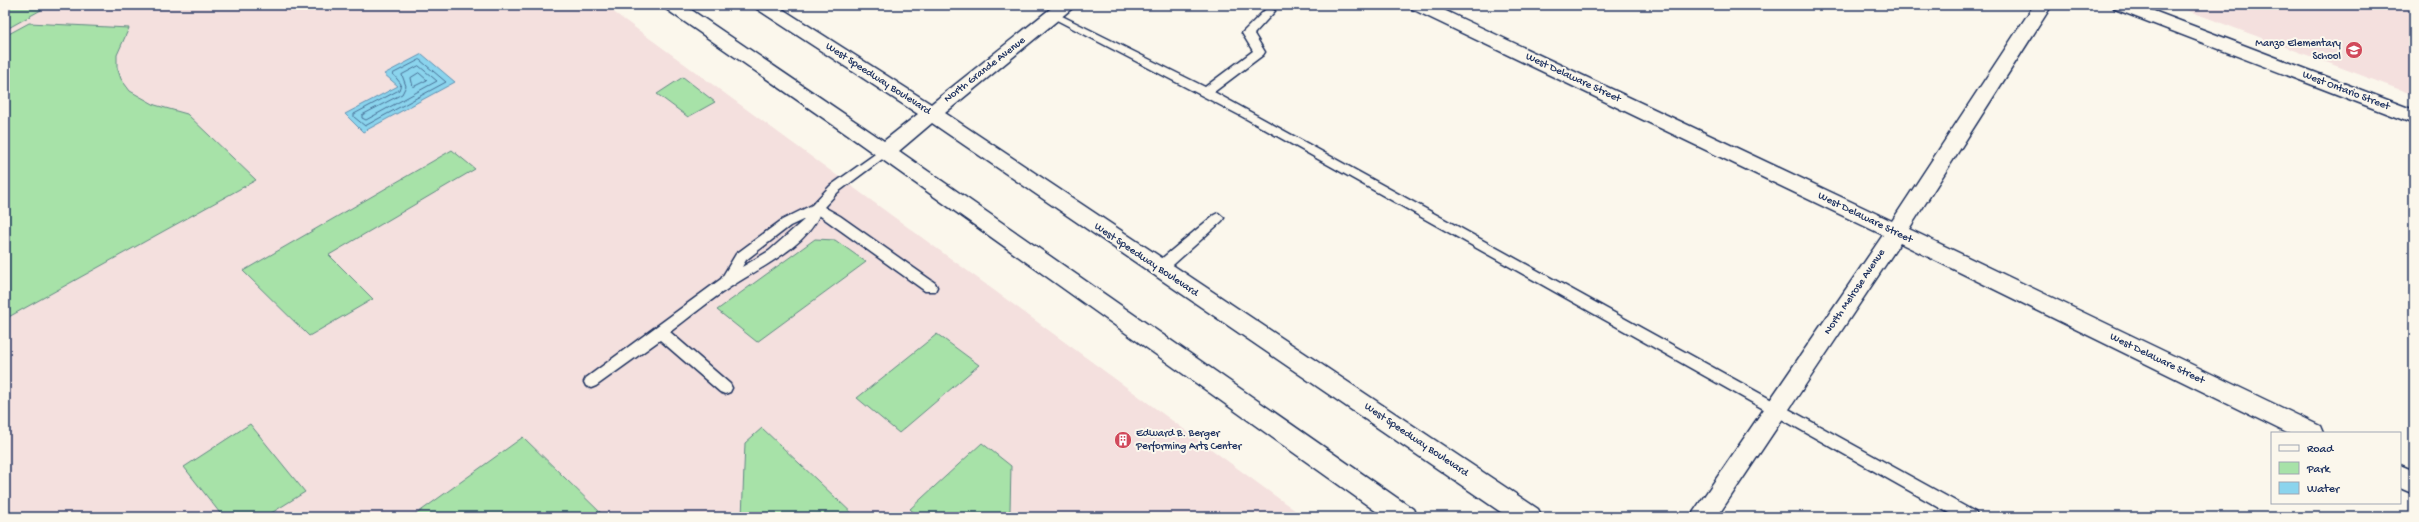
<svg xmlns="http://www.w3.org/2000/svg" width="2419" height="522" font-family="'Gochi Hand',sans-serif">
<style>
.built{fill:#f4e0de}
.green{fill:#a7e2a8;stroke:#618883}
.water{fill:#8bd4ed;stroke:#5e92b4}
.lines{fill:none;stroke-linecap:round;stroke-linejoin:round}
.shore{stroke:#487197;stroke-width:1}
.service-casing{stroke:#1b2f5e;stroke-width:3}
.minor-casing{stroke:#1b2f5e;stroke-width:3}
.secondary-casing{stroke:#1b2f5e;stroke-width:3}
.service{fill:#fbf7ec;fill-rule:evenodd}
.minor{fill:#fbf7ec;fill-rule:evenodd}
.secondary{fill:#fbf7ec;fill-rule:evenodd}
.labels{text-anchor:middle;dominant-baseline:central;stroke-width:4;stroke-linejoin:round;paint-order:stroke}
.poi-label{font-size:11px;fill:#1b2f5e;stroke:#fbf7ec;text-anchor:end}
.street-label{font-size:11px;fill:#1b2f5e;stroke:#fbf7ec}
</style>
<rect width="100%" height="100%" fill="#fbf7ec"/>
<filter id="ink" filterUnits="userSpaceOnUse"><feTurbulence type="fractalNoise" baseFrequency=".025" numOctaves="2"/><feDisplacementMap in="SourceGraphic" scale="8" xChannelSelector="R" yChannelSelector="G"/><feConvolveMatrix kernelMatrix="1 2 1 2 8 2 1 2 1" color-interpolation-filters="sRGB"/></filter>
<g filter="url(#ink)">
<path class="built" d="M 5,5 L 604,5 L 1304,517 L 5,517 Z
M 2173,5 L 2414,5 L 2414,95 Z"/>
<path class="green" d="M 5,5 L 50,5 L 5,30 Z
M 29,23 L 129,28 L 117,55 L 117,67 L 121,79 L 130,91 L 155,105 L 187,114 L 256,180 L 5,319 L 5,36 Z
M 683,77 L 715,102 L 688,117 L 657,94 Z
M 452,150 L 475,169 L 329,255 L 373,299 L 309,336 L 243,271 Z
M 815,239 L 835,240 L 866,262 L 757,342 L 717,310 Z
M 937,334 L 979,365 L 899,433 L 857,398 Z
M 250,424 L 305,492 L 265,517 L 223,517 L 184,467 Z
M 762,428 L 856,517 L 742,517 L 745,443 Z
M 523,437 L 605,517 L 398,517 L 415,515 Z
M 982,443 L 1011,466 L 1010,511 L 1006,517 L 919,517 L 910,509 Z"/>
<path class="water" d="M 422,54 L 455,82 L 363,132 L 345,114 L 398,86 L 384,74 Z"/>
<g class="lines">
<path class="shore" d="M 420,60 L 446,82 L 365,126 L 354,117 L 354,114 L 399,90 L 401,84 L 393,74 Z
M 419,66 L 437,81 L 366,120 L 362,118 L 362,115 L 402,94 L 406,86 L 402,75 Z
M 419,73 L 427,80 L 413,87 L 411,78 Z"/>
<defs>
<path id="service" d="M 1270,8 L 1275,11 L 1254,34 L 1265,52 L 1263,55 L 1214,92 L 1975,512 L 1978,517 L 1956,517 L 1243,117 L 1049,16 L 1050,14 L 1058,14 L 1205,87 L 1253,51 L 1242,33 L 1266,9 Z
M 885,147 L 891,151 L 889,154 L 838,192 L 824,207 L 840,216 L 935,283 L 937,287 L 935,291 L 925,291 L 819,215 C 806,247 759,268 732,286 C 710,300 690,317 670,332 L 730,384 L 732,388 L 730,392 L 725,394 L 720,392 L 660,340 L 596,386 L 591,388 L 586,386 L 584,382 L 586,378 L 721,279 L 736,254 L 782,220 L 812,205 L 830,186 ZM 805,219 L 769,251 L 742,267 L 746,260 L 790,226 Z
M 1218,213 L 1224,218 L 1222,221 L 1164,273 L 1154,273 L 1152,269 L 1154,265 L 1214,215 Z"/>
<path id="minor" d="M 1409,5 L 1433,5 L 1892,221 L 2034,5 L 2052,5 L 1909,229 L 2320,426 L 2323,433 L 2287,433 L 1900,243 L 1717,517 L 1690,517 L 1883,235 L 1412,9 Z
M 2112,5 L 2138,5 L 2414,110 L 2414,124 L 2115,9 Z
M 2400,465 L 2414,471 L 2414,494 L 2400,488 Z"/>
<path id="secondary" d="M 663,5 L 684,5 L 884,141 L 918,114 L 757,9 L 754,5 L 776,5 L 931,104 L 1055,5 L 1076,5 L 945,113 L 1538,509 L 1542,517 L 1508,517 L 932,123 L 899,151 L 1413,509 L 1417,517 L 1384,517 L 852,138 L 666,9 Z"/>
</defs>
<use href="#service" class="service-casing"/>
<use href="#minor" class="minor-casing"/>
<use href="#secondary" class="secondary-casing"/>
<use href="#service" class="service"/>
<use href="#minor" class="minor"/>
<use href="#secondary" class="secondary"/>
</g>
</g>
<defs>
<symbol id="school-disc" viewBox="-11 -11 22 22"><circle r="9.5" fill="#d1495b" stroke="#fbf7ec"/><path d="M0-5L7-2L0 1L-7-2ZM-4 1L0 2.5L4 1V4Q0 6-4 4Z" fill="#fff"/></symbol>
<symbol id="building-disc" viewBox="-11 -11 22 22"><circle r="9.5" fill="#d1495b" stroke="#fbf7ec"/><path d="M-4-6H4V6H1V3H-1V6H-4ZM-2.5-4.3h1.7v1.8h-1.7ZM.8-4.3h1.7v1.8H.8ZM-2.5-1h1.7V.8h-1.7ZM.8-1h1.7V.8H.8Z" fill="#fff"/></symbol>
</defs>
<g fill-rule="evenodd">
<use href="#school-disc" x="2344" y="40" width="20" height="20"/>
<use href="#building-disc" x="1113" y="430" width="20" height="20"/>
</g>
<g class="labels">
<g class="poi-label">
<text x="2341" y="44">Manzo Elementary<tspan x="2341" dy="13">School</tspan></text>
<text x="1136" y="434" text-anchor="start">Edward B. Berger<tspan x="1136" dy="13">Performing Arts Center</tspan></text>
</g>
<g class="street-label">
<text transform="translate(985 70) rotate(-38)">North Grande Avenue</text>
<text transform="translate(1573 78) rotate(25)">West Delaware Street</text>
<text transform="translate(878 79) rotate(33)">West Speedway Boulevard</text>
<text transform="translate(2346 91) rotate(21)">West Ontario Street</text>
<text transform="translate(1865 218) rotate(26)">West Delaware Street</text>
<text transform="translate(1146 260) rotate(34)">West Speedway Boulevard</text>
<text transform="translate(1855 292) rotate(-56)">North Melrose Avenue</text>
<text transform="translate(2157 359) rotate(26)">West Delaware Street</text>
<text transform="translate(1416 440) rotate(34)">West Speedway Boulevard</text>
</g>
</g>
<rect width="2419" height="522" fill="none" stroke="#fbf7ec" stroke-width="20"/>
<rect x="10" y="10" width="2399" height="502" fill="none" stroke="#1b2f5e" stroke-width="1.5" filter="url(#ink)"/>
<rect x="2271" y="432" width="130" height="72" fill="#fbf7ec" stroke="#a1a7b3"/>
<rect x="2279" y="445" width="20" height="6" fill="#fbf7ec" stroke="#a1a7b3"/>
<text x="2307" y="452" font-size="12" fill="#1b2f5e">Road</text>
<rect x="2279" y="462" width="20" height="12" fill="#a7e2a8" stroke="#a1a7b3"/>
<text x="2307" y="472" font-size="12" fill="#1b2f5e">Park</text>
<rect x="2279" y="482" width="20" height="12" fill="#8bd4ed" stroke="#a1a7b3"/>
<text x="2307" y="492" font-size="12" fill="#1b2f5e">Water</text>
</svg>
